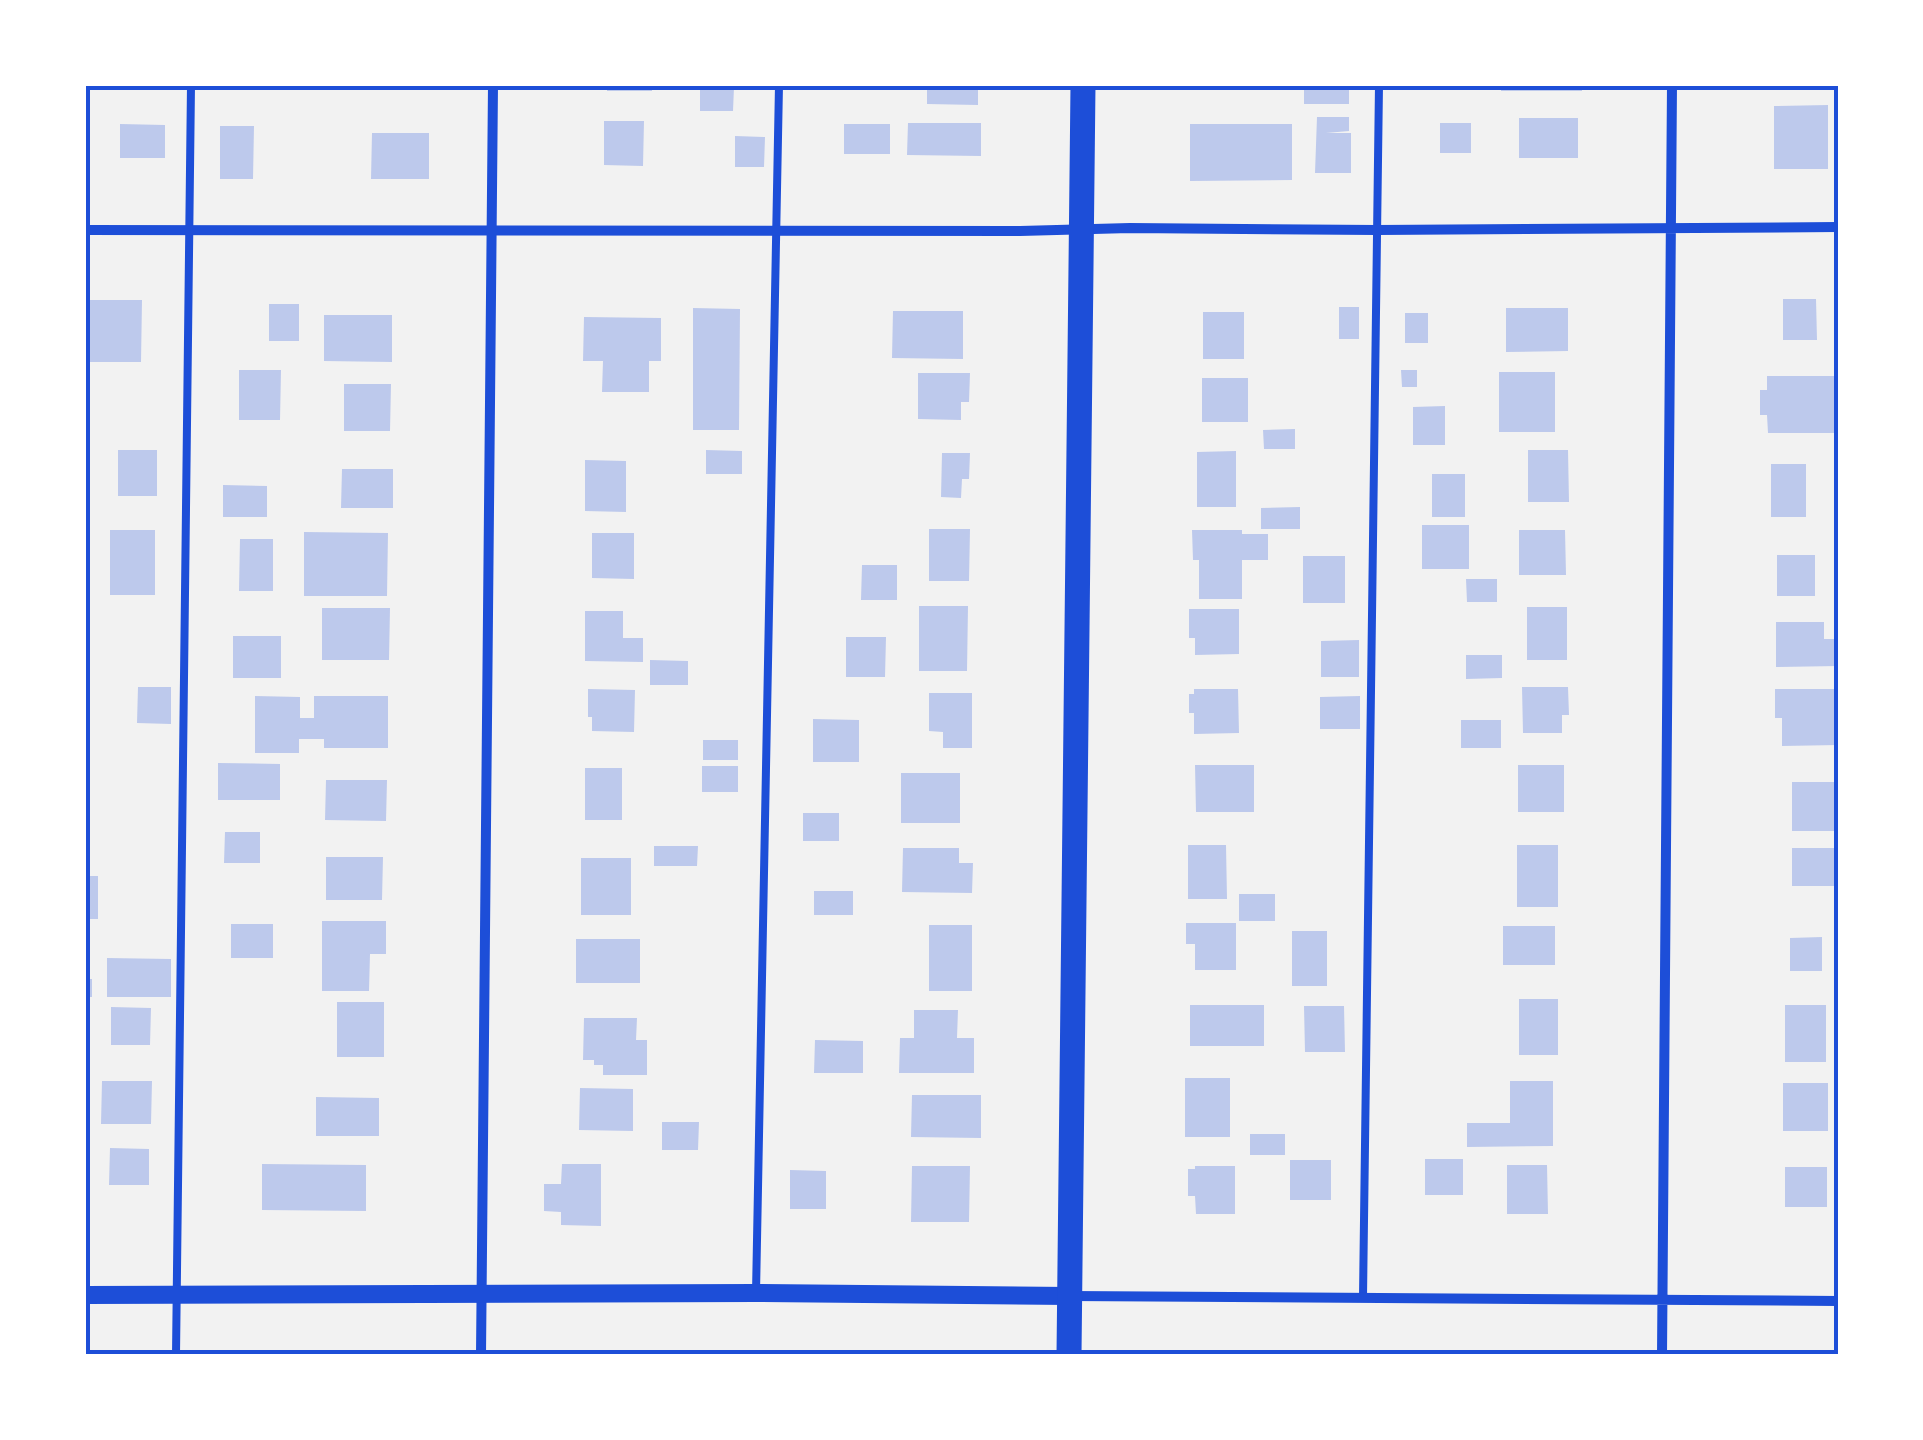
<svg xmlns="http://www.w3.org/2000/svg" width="1923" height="1440" font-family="Roboto,sans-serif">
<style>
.building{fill:#bdc9ec}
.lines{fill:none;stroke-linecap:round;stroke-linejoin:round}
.service{stroke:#1d4ed8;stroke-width:8}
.minor{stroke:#1d4ed8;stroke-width:10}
.tertiary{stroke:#1d4ed8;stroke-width:18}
.primary{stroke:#1d4ed8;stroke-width:25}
.neatline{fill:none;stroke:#1d4ed8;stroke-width:4}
</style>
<rect width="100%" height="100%" fill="#f2f2f2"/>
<path class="building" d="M 330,85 L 412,85 L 412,90 L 330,90 Z
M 607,85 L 652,85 L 652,91 L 607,91 Z
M 927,85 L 978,85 L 978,105 L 927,104 Z
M 1304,85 L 1349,85 L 1349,104 L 1304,104 Z
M 1501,85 L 1582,85 L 1582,91 L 1501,91 Z
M 700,87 L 734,87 L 733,111 L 700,111 Z
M 1828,105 L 1828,169 L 1774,169 L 1774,106 Z
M 1317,117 L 1349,117 L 1349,131 L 1326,133 L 1351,133 L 1351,173 L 1315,173 Z
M 1519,118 L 1578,118 L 1578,158 L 1519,158 Z
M 604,121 L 644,121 L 643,166 L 604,165 Z
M 908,123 L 981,123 L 981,156 L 907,155 Z
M 1440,123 L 1471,123 L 1471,153 L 1440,153 Z
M 120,124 L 165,125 L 165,158 L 120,158 Z
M 844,124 L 890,124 L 890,154 L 844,154 Z
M 1190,124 L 1292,124 L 1292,180 L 1190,181 Z
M 220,126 L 254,126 L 253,179 L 220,179 Z
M 372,133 L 429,133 L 429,179 L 371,179 Z
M 735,136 L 765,137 L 764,167 L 735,167 Z
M 1783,299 L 1816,299 L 1817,340 L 1783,340 Z
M 85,300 L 142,300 L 141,362 L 85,362 Z
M 269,304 L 299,304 L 299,341 L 269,341 Z
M 1339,307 L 1359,307 L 1359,339 L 1339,339 Z
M 693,308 L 740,309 L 739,430 L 693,430 Z
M 1506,308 L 1568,308 L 1568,351 L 1506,352 Z
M 893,311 L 963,311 L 963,359 L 892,358 Z
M 1203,312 L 1244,312 L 1244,359 L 1203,359 Z
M 1405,313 L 1428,313 L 1428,343 L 1405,343 Z
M 324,315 L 392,315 L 392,362 L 324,361 Z
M 584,317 L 661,318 L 661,361 L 649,361 L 649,392 L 602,392 L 603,361 L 583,361 Z
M 239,370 L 281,370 L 280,420 L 239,420 Z
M 1401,370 L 1417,370 L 1417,387 L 1402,387 Z
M 1499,372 L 1555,372 L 1555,432 L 1499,432 Z
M 918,373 L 970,373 L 969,402 L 961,402 L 961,420 L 918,419 Z
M 1767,376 L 1838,376 L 1838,433 L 1768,433 L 1767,415 L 1760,415 L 1760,390 L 1767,390 Z
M 1202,378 L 1248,378 L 1248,422 L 1202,422 Z
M 344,384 L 391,384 L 390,431 L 344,431 Z
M 1445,406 L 1445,445 L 1413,445 L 1413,407 Z
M 1295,429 L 1295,449 L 1264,449 L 1263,430 Z
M 118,450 L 157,450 L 157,496 L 118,496 Z
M 706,450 L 742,451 L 742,474 L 706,474 Z
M 1528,450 L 1568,450 L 1569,502 L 1528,502 Z
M 1236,451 L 1236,507 L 1197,507 L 1197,452 Z
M 942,453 L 970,453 L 969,479 L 962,479 L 961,498 L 941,497 Z
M 585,460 L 626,461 L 626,512 L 585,511 Z
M 1771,464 L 1806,464 L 1806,517 L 1771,517 Z
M 342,469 L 393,469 L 393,508 L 341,508 Z
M 1432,474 L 1465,474 L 1465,517 L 1432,517 Z
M 223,485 L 267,486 L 267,517 L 223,517 Z
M 1300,507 L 1300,529 L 1261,529 L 1261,508 Z
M 1422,525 L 1469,525 L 1469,569 L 1422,569 Z
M 929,529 L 970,529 L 969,581 L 929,581 Z
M 110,530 L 155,530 L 155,595 L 110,595 Z
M 1192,530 L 1242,530 L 1242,534 L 1268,534 L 1268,560 L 1242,560 L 1242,599 L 1199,599 L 1199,560 L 1193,560 Z
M 1519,530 L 1565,530 L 1566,575 L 1519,575 Z
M 304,532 L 388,533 L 387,596 L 304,596 Z
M 592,533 L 634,533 L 634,579 L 592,578 Z
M 240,539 L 273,539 L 273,591 L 239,591 Z
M 1777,555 L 1815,555 L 1815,596 L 1777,596 Z
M 1303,556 L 1345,556 L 1345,603 L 1303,603 Z
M 862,565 L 897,565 L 897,600 L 861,600 Z
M 1466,579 L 1497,579 L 1497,602 L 1467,602 Z
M 919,606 L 968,606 L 967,671 L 919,671 Z
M 1527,607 L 1567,607 L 1567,660 L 1527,660 Z
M 322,608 L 390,608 L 389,660 L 322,660 Z
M 1189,609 L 1239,609 L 1239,654 L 1195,655 L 1195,638 L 1189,638 Z
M 585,611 L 623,611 L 623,638 L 643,638 L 643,662 L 585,661 Z
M 1776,622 L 1824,622 L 1824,639 L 1838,639 L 1838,666 L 1776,667 Z
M 233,636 L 281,636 L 281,678 L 233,678 Z
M 846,637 L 886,637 L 885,677 L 846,677 Z
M 1359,640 L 1359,677 L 1321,677 L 1321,641 Z
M 1466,655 L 1502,655 L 1502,678 L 1466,679 Z
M 650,660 L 688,661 L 688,685 L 650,685 Z
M 138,687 L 171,687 L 171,724 L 137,723 Z
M 1522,687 L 1568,687 L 1569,715 L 1562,715 L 1562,733 L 1523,733 Z
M 588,689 L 635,690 L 634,732 L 592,731 L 592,717 L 588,717 Z
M 1194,689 L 1238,689 L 1239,733 L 1194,734 L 1194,713 L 1189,713 L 1189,694 L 1194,694 Z
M 1775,689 L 1838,689 L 1838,745 L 1782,746 L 1782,718 L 1775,718 Z
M 929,693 L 972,693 L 972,748 L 943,748 L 943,732 L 929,731 Z
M 255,696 L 300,697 L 300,718 L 314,718 L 314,696 L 388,696 L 388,748 L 324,748 L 324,739 L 299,739 L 299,753 L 255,753 Z
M 1360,696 L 1360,729 L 1320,729 L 1320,697 Z
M 813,719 L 859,720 L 859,762 L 813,762 Z
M 1461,720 L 1501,720 L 1501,748 L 1461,748 Z
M 703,740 L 738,740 L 738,760 L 703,760 Z
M 218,763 L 280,764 L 280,800 L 218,800 Z
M 1195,765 L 1254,765 L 1254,812 L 1196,812 Z
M 1518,765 L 1564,765 L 1564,812 L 1518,812 Z
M 702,766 L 738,766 L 738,792 L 702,792 Z
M 585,768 L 622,768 L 622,820 L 585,820 Z
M 901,773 L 960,773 L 960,823 L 901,823 Z
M 326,780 L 387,780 L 386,821 L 325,820 Z
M 1792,782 L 1838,782 L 1838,831 L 1792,831 Z
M 803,813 L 839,813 L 839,841 L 803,841 Z
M 225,832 L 260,832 L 260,863 L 224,863 Z
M 1188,845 L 1226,845 L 1227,899 L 1188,899 Z
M 1517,845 L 1558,845 L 1558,907 L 1517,907 Z
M 654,846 L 698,846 L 697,866 L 654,866 Z
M 903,848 L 959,848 L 959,863 L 973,863 L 972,893 L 902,892 Z
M 1792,848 L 1838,848 L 1838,886 L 1792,886 Z
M 326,857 L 383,857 L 382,900 L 326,900 Z
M 581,858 L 631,858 L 631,915 L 581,915 Z
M 85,876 L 98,876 L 98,919 L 85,919 Z
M 814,891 L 853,891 L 853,915 L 814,915 Z
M 1239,894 L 1275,894 L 1275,921 L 1239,921 Z
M 322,921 L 386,921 L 386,954 L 370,954 L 369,991 L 322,991 Z
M 1186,923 L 1236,923 L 1236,970 L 1195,970 L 1195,944 L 1186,944 Z
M 231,924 L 273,924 L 273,958 L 231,958 Z
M 929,925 L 972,925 L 972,991 L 929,991 Z
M 1503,926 L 1555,926 L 1555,965 L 1503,965 Z
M 1292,931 L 1327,931 L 1327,986 L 1292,986 Z
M 1822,937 L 1822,971 L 1790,971 L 1790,938 Z
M 576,939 L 640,939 L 640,983 L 576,983 Z
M 107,958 L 171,959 L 171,997 L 107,997 Z
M 85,979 L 92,979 L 92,997 L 85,997 Z
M 1519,999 L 1558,999 L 1558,1055 L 1519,1055 Z
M 337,1002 L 384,1002 L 384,1057 L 337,1057 Z
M 1190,1005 L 1264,1005 L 1264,1046 L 1190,1046 Z
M 1785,1005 L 1826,1005 L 1826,1062 L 1785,1062 Z
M 1304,1006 L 1344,1006 L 1345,1052 L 1305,1052 Z
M 111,1007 L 151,1008 L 150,1045 L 111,1045 Z
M 914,1010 L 958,1010 L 957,1038 L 974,1038 L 974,1073 L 899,1073 L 900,1038 L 914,1038 Z
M 584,1018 L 637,1018 L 636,1040 L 647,1040 L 647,1075 L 603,1075 L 603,1065 L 594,1065 L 594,1060 L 583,1060 Z
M 815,1040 L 863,1041 L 863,1073 L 814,1073 Z
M 1185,1078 L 1230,1078 L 1230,1137 L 1185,1137 Z
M 102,1081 L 152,1081 L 151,1124 L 101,1124 Z
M 1510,1081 L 1553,1081 L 1553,1146 L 1467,1147 L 1467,1123 L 1510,1123 Z
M 1783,1083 L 1828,1083 L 1828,1131 L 1783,1131 Z
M 580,1088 L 633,1089 L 633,1131 L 579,1130 Z
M 912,1095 L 981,1095 L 981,1138 L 911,1137 Z
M 316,1097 L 379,1098 L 379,1136 L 316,1136 Z
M 662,1122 L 699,1122 L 698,1150 L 662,1150 Z
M 1250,1134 L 1285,1134 L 1285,1155 L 1250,1155 Z
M 110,1148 L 149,1149 L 149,1185 L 109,1185 Z
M 1425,1159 L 1463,1159 L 1463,1195 L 1425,1195 Z
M 1290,1160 L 1331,1160 L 1331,1200 L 1290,1200 Z
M 262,1164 L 366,1165 L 366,1211 L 262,1210 Z
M 562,1164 L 601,1164 L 601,1226 L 561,1225 L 561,1212 L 544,1211 L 544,1184 L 561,1184 Z
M 1507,1165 L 1547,1165 L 1548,1214 L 1507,1214 Z
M 912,1166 L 970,1166 L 969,1222 L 911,1222 Z
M 1195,1166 L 1235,1166 L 1235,1214 L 1196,1214 L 1195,1196 L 1188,1196 L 1188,1169 L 1195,1169 Z
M 1785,1167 L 1827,1167 L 1827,1207 L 1785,1207 Z
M 790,1170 L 826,1171 L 826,1209 L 790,1209 Z"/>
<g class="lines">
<path class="service" d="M 756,1293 L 779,85
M 1363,1297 L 1379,85
M 176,1355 L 191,85"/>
<path class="minor" d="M 85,230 L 1020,231 L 1130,228 L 1377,230 L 1838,227
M 1069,1296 L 1838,1301
M 481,1355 L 493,85
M 1662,1355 L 1672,85"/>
<path class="tertiary" d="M 85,1295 L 756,1293 L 1069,1296"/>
<path class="primary" d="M 1069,1355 L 1083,85"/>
</g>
<rect width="1923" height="1440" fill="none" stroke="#ffffff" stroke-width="175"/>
<rect x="88" y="88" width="1748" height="1264" class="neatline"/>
</svg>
